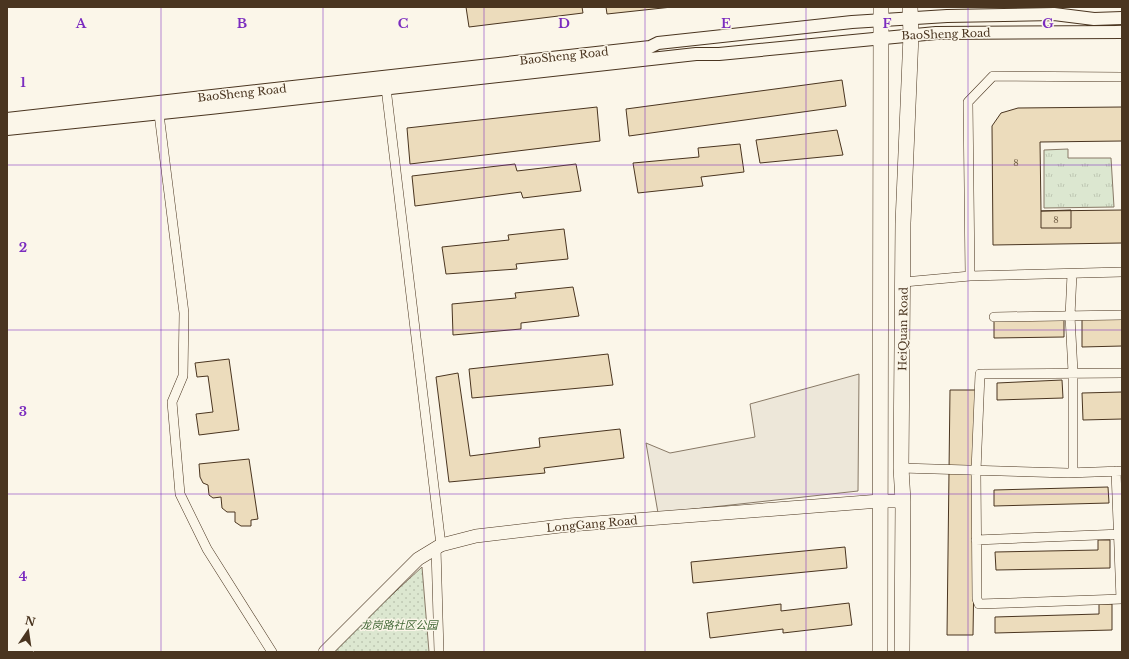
<svg xmlns="http://www.w3.org/2000/svg" width="1129" height="659" font-family="'Libre Baskerville','Noto Sans SC',serif">
<style>
.grass{fill:url(#grass-tufts);stroke:#887966}
.park{fill:url(#park-dots);stroke:#887966}
.parking{fill:#ede7d9;stroke:#887966}
.building{fill:#ecdcbc;stroke:#4a3520}
.lines{fill:none;stroke-linecap:round;stroke-linejoin:round}
.minor-casing{stroke:#4a3520;stroke-width:10}
.tertiary-casing{stroke:#4a3520;stroke-width:14}
.secondary-casing{stroke:#4a3520;stroke-width:14}
.primary-casing{stroke:#4a3520;stroke-width:16}
.minor{stroke:#fbf6e9;stroke-width:9}
.tertiary{stroke:#fbf6e9;stroke-width:12}
.secondary{stroke:#fbf6e9;stroke-width:13}
.primary{stroke:#fbf6e9;stroke-width:15}
.grid{fill:none;stroke:#7b2cbf;stroke-width:1;stroke-opacity:0.55}
.labels{text-anchor:middle;dominant-baseline:central;stroke-width:3;stroke-linejoin:round;paint-order:stroke}
.number-label{font-size:9px;fill:#725f47}
.street-label{font-size:11px;fill:#4a3520;stroke:#fbf6e9}
.park-label{font-size:11px;font-style:italic;fill:#436837;stroke:#fbf6e9}
.grid-label{font-size:13px;text-anchor:middle;font-weight:bold;fill:#7b2cbf;stroke:#fbf6e9;stroke-width:3;stroke-linejoin:round;paint-order:stroke}
</style>
<defs>
<pattern id="grass-tufts" width="24" height="20" patternUnits="userSpaceOnUse"><rect width="24" height="20" fill="#dce7d0"/><path d="M3 7l-1-3M5 7V3M7 7l1-3M15 17l-1-3M17 17v-4M19 17l1-3" fill="none" stroke="#bec7b2"/></pattern>
<pattern id="park-dots" width="8" height="8" patternUnits="userSpaceOnUse"><rect width="8" height="8" fill="#dce7d0"/><path d="M2 2h.1M6 6h.1" fill="none" stroke="#bec7b2" stroke-width="1.8" stroke-linecap="round"/></pattern>
</defs>
<rect width="100%" height="100%" fill="#fbf6e9"/>
<path class="grass" d="M 1068,149 L 1068,158 L 1111,158 L 1114,207 L 1044,208 L 1044,150 Z"/>
<path class="park" d="M 422,567 L 429,652 L 334,652 L 373,612 Z"/>
<path class="parking" d="M 859,374 L 858,491 L 658,513 L 646,443 L 670,453 L 755,437 L 750,404 Z"/>
<path class="building" d="M 466,7 L 582,7 L 583,13 L 469,27 Z
M 606,7 L 672,7 L 607,14 Z
M 842,80 L 846,106 L 629,136 L 626,109 Z
M 597,107 L 600,141 L 410,164 L 407,128 Z
M 1122,107 L 1122,141 L 1040,142 L 1041,211 L 1122,210 L 1122,243 L 993,245 L 992,126 L 1001,113 L 1018,108 Z
M 837,130 L 843,155 L 760,163 L 756,140 Z
M 740,144 L 744,172 L 701,177 L 703,186 L 638,193 L 633,163 L 699,157 L 698,148 Z
M 515,164 L 517,171 L 576,164 L 581,191 L 523,198 L 521,192 L 415,206 L 412,176 Z
M 1071,210 L 1071,228 L 1041,228 L 1041,211 Z
M 564,229 L 568,259 L 516,264 L 517,269 L 446,274 L 442,247 L 509,240 L 508,235 Z
M 573,287 L 579,316 L 521,323 L 521,329 L 453,335 L 452,304 L 516,298 L 515,293 Z
M 1122,318 L 1122,346 L 1082,347 L 1082,319 Z
M 1064,319 L 1064,337 L 994,338 L 994,320 Z
M 608,354 L 613,385 L 472,398 L 469,369 Z
M 229,359 L 239,430 L 199,435 L 196,414 L 213,412 L 208,376 L 197,377 L 195,363 Z
M 458,373 L 470,456 L 540,447 L 539,438 L 620,429 L 624,458 L 544,468 L 545,473 L 449,482 L 436,377 Z
M 1062,380 L 1063,398 L 997,400 L 997,383 Z
M 950,390 L 977,390 L 973,635 L 947,635 Z
M 1122,392 L 1122,419 L 1083,420 L 1082,393 Z
M 249,459 L 258,519 L 251,520 L 251,526 L 241,526 L 235,522 L 235,512 L 227,512 L 222,508 L 221,497 L 213,498 L 209,495 L 208,485 L 203,483 L 200,477 L 199,464 Z
M 1108,487 L 1109,503 L 994,506 L 994,490 Z
M 1098,540 L 1110,540 L 1110,568 L 996,570 L 995,552 L 1098,550 Z
M 845,547 L 847,568 L 693,583 L 691,562 Z
M 849,603 L 852,625 L 783,633 L 783,629 L 710,638 L 707,613 L 781,604 L 781,611 Z
M 1099,604 L 1112,604 L 1112,630 L 995,633 L 995,617 L 1099,614 Z"/>
<g class="lines">
<defs>
<path id="minor" d="M 386,88 L 441,545
M 159,114 L 184,313 L 183,376 L 172,402 L 180,494 L 207,549 L 272,652
M 1072,274 L 1070,316 L 1073,372 L 1073,473
M 970,276 L 968,102 L 993,76 L 1122,77
M 904,282 L 970,276 L 1122,272
M 994,317 L 1122,315
M 1122,373 L 980,374 L 976,471 L 977,599 L 979,604 L 1122,599
M 901,468 L 1068,473 L 1122,471
M 1116,471 L 1121,599
M 976,540 L 1122,534
M 436,548 L 439,652"/>
<path id="tertiary" d="M 7,119 L 650,47 L 658,43 L 852,22 L 947,16 L 1054,14 L 1094,19 L 1122,18
M 7,129 L 210,108 L 696,54 L 719,54 L 936,33 L 1122,32"/>
<path id="secondary" d="M 325,652 L 418,559 L 441,545 L 476,536 L 569,525 L 880,501 L 903,501"/>
<path id="primary" d="M 880,652 L 881,7
M 902,652 L 903,501 L 901,468 L 903,223 L 911,35 L 910,7"/>
</defs>
<use href="#minor" class="minor-casing"/>
<use href="#tertiary" class="tertiary-casing"/>
<use href="#secondary" class="secondary-casing"/>
<use href="#primary" class="primary-casing"/>
<use href="#minor" class="minor"/>
<use href="#tertiary" class="tertiary"/>
<use href="#secondary" class="secondary"/>
<use href="#primary" class="primary"/>
</g>
<path class="grid" d="M 161,7 L 161,652M 323,7 L 323,652M 484,7 L 484,652M 645,7 L 645,652M 806,7 L 806,652M 968,7 L 968,652M 7,165 L 1122,165M 7,330 L 1122,330M 7,494 L 1122,494"/>
<g class="labels">
<g class="number-label">
<text x="1016" y="162">8</text>
<text x="1056" y="219">8</text>
</g>
<g class="street-label">
<text transform="translate(946 34) rotate(-2)">BaoSheng Road</text>
<text transform="translate(564 56) rotate(-6)">BaoSheng Road</text>
<text transform="translate(242 93) rotate(-6)">BaoSheng Road</text>
<text transform="translate(903 329) rotate(-89)">HeiQuan Road</text>
<text transform="translate(592 524) rotate(-5)">LongGang Road</text>
</g>
<g class="park-label">
<text x="399" y="625">龙岗路社区公园</text>
</g>
</g>
<g class="grid-label">
<text x="81" y="28">A</text>
<text x="242" y="28">B</text>
<text x="403" y="28">C</text>
<text x="564" y="28">D</text>
<text x="726" y="28">E</text>
<text x="887" y="28">F</text>
<text x="1048" y="28">G</text>
<text x="23" y="87">1</text>
<text x="23" y="252">2</text>
<text x="23" y="416">3</text>
<text x="23" y="581">4</text>
</g>
<rect width="1129" height="659" fill="none" stroke="#4a3520" stroke-width="16"/>
<g transform="translate(28 631) rotate(13)" stroke="#fbf6e9" stroke-width="3" paint-order="stroke">
<path d="M0-3L7 15L0 10L-7 15Z" fill="#4a3520"/>
<text y="-6" font-size="11" font-weight="bold" text-anchor="middle" fill="#4a3520">N</text>
</g>
</svg>
